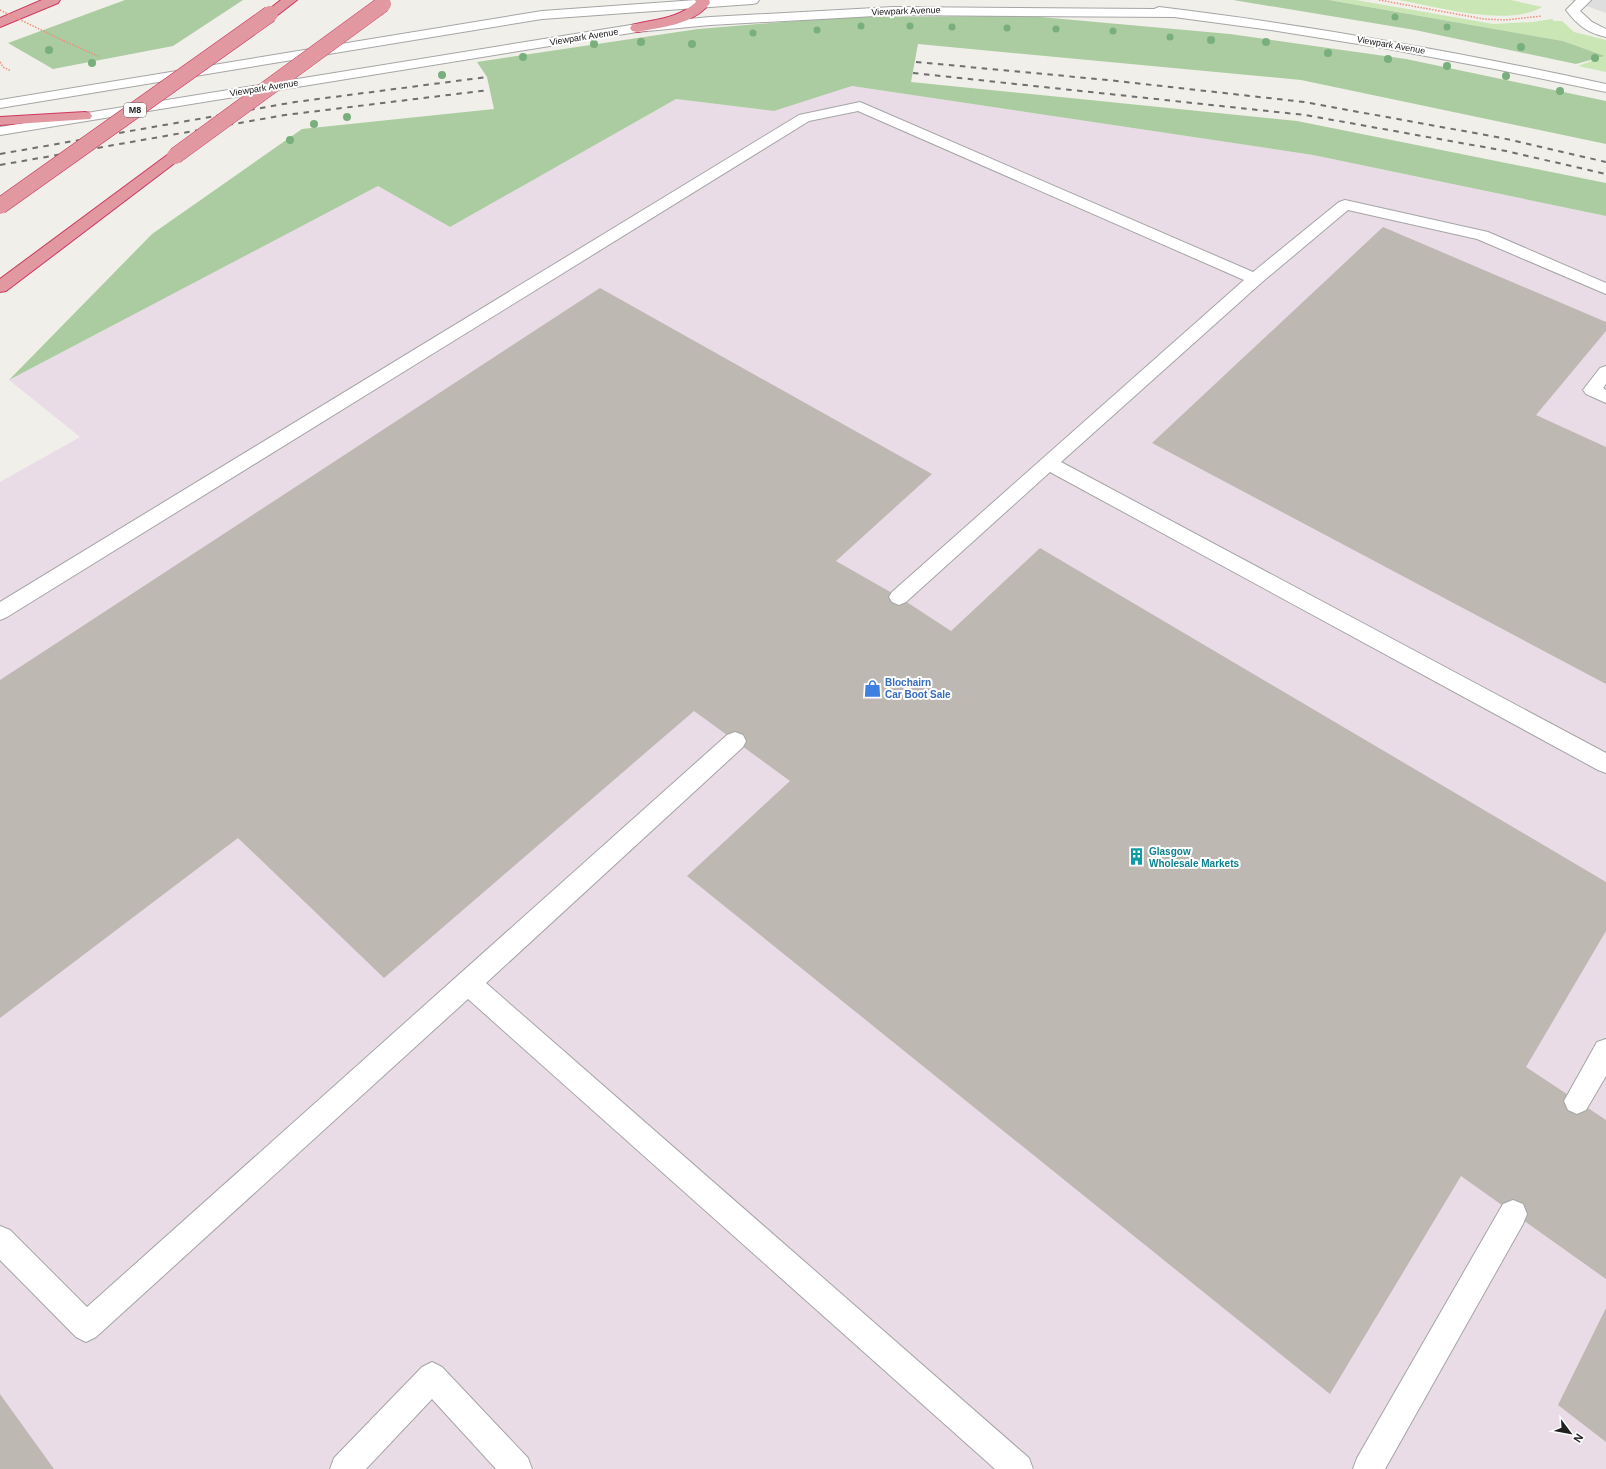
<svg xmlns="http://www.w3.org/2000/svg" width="1606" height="1469" font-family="Arial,sans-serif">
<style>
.residential{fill:#dfdede}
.industrial{fill:#e9dce6}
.grass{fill:#c9e6b4}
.forest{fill:#abcca1}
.building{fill:#beb8b2}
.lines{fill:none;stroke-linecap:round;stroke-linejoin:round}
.service-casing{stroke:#a5a5a5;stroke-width:2}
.minor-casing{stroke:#a5a5a5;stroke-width:2}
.tertiary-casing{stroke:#a5a5a5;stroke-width:2}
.motorway-casing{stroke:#cd3862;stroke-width:2}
.path{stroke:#ee8f7c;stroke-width:1.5;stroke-dasharray:1.5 1.5;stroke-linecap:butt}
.service{fill:#fff;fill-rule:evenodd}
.minor{fill:#fff;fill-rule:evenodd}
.tertiary{fill:#fff;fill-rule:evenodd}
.motorway{fill:#e198a1;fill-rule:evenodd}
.rail{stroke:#6f6f6f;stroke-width:2;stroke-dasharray:5.5 5.5;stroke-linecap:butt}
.motorway-bridge-casing{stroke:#cd3862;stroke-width:17;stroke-linecap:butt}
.path-bridge{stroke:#ee8f7c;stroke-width:1.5;stroke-dasharray:1.5 1.5;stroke-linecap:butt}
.motorway-bridge{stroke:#e198a1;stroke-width:16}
.tree{fill:#79ae7d}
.labels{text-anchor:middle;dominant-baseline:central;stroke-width:4;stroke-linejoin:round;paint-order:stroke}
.far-street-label{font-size:9px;fill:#212121;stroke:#fff}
.shield{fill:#fff;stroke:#646464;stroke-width:1}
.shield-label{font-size:9px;font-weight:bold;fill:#212121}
.shop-label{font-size:10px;font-weight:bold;fill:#366cbe;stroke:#fff;text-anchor:start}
.culture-label{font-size:10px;font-weight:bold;fill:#0d838f;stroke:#fff;text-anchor:start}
</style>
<rect width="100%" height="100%" fill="#f1efe9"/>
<path class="residential" d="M 1570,0 L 1606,0 L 1606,13 Z"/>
<path class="industrial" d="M 852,86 L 1313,155 L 1606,216 L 1606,1469 L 0,1469 L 0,482 L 80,437 L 9,380 L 378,186 L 450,227 L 676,99 L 774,111 Z"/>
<path class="grass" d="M 1330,0 L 1356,0 L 1493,24 L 1532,22 L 1552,19 L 1554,21 L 1562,21 L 1574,32 L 1606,40 L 1606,72 L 1578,66 L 1605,56 L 1563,41 Z
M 1399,0 L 1511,0 L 1542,7 C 1508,27 1437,7 1399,0 Z"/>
<path class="forest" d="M 125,0 L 243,0 L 173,46 L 53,69 L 8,43 Z
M 1233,0 L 1329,0 L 1563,41 L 1605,56 L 1576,64 L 1415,30 Z
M 1029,16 L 1230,34 L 1406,59 L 1606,101 L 1606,144 L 1301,80 L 918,44 L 911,82 L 1297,121 L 1606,183 L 1606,216 L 1313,155 L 852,86 L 774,111 L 676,99 L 450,227 L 378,186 L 9,380 L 152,234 L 302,129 L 494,109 L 487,77 L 477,62 L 698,29 L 843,17 Z"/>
<path class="building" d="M 1383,227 L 1606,322 L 1606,331 L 1536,415 L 1606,447 L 1606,684 L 1152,443 Z
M 600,288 L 932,474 L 836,561 L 899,597 L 951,631 L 1040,548 L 1606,882 L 1606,931 L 1526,1067 L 1606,1120 L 1606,1279 L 1461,1176 L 1330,1394 L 687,876 L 790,781 L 694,711 L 384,978 L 238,838 L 0,1018 L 0,680 Z
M 1606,1308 L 1606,1442 L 1558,1405 Z
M 0,1394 L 54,1469 L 0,1469 Z"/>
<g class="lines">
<defs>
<path id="service" d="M 860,102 L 1253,272 L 1339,202 L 1345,200 L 1488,232 L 1606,283 L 1606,294 L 1477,239 L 1348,210 L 1261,283 L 1061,462 L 1606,753 L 1606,773 L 1598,770 L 1050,472 L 906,602 L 899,605 L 892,602 L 889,597 L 892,592 L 1244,280 L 858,111 L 809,121 L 7,617 L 0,620 L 0,602 L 799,115 Z
M 1606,366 L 1606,384 L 1603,388 L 1606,390 L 1606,403 L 1586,394 L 1583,390 L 1600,368 Z
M 735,732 L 743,735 L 746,741 L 743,747 L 486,983 L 1029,1458 L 1033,1469 L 995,1469 L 468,999 L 96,1337 L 86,1342 L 76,1337 L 0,1260 L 0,1226 L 10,1230 L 87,1307 L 727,735 Z
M 1606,1039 L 1606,1076 L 1586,1110 L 1577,1114 L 1568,1110 L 1564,1101 L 1597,1042 Z
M 1513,1200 L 1523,1204 L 1527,1214 L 1523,1224 L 1385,1469 L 1353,1469 L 1357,1458 L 1503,1204 Z
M 432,1362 L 442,1367 L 528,1458 L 532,1469 L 496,1469 L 432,1399 L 366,1469 L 330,1469 L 334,1458 L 422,1367 Z"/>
<path id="minor" d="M 1576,0 L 1591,0 L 1580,11 L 1592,22 L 1606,29 L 1606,37 C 1588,33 1577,25 1566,10 Z"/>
<path id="tertiary" d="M 696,0 L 759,0 L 757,3 L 752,4 L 542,19 L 0,108 L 0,100 L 542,11 Z
M 893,7 L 1154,9 L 1159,7 C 1309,25 1458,52 1606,84 L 1606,92 L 1495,69 L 1383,48 L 1271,30 L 1174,17 L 893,15 L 710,25 L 637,32 L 0,135 L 0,127 L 637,24 L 710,17 Z"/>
<path id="motorway" d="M 42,0 L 60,0 L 58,3 L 0,27 L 0,18 Z
M 281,0 L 297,0 L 275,17 L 265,17 L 263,14 Z
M 695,0 L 709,0 L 710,3 C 694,25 661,27 637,32 L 632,31 L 630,28 L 632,25 C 655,19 678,19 696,2 Z
M 85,112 L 90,113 L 92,116 L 90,119 L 0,125 L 0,117 Z
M 175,151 L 180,153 L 183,156 L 180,159 L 6,291 L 0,292 L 0,279 L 170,153 Z"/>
</defs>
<use href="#service" class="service-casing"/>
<use href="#minor" class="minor-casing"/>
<use href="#tertiary" class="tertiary-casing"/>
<use href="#motorway" class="motorway-casing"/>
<path class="path" d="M 1379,0 L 1484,19 L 1505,20 L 1542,16
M 64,41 L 100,57
M 0,62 L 3,67 L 11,71"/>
<use href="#service" class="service"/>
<use href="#minor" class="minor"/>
<use href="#tertiary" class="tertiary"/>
<use href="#motorway" class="motorway"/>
<path class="rail" d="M 916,62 L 1108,80 L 1304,102 L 1502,138 L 1606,162
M 913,73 L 1305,115 L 1506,151 L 1606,174
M 0,154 L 295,102 L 487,77
M 0,165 L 285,115 L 489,90"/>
<defs>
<path id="motorway-bridge" d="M 175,156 L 383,4
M 0,206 L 270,14"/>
</defs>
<use href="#motorway-bridge" class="motorway-bridge-casing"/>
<path class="path-bridge" d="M 0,10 L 64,41"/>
<use href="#motorway-bridge" class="motorway-bridge"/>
</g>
<g class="tree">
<circle cx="1395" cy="17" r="3.5"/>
<circle cx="861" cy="26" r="3.5"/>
<circle cx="910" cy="26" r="3.5"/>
<circle cx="952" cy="27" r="3.5"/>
<circle cx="1447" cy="27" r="3.5"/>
<circle cx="1007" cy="28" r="3.5"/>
<circle cx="1056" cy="29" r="3.5"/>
<circle cx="817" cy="30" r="3.5"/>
<circle cx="1113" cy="31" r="3.5"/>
<circle cx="753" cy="33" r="3.5"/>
<circle cx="1170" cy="37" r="3.5"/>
<circle cx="1211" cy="40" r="4"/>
<circle cx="641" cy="42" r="4"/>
<circle cx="1266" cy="42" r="4"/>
<circle cx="594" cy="44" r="4"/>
<circle cx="692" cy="44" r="4"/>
<circle cx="1521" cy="47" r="4"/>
<circle cx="49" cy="50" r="4"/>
<circle cx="1328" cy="53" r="4"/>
<circle cx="523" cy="57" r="4"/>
<circle cx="1595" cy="58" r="4"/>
<circle cx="1388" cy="59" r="4"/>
<circle cx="92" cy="63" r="4"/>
<circle cx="1447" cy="66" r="4"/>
<circle cx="442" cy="75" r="4"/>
<circle cx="1506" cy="76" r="4"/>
<circle cx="1560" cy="91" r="4"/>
<circle cx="347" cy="117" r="4"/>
<circle cx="314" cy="124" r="4"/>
<circle cx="290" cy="140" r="4"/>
</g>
<defs>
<symbol id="shop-bare" viewBox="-9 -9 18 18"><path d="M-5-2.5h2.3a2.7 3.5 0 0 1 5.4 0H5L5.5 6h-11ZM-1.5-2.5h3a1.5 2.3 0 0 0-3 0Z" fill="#3f7fe0" stroke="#fff" stroke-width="2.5" paint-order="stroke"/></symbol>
<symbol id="building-bare" viewBox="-9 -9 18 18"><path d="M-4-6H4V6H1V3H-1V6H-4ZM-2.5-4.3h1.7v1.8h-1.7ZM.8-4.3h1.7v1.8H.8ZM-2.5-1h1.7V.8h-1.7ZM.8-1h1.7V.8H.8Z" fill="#0f9aa8" stroke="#fff" stroke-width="2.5" paint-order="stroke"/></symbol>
</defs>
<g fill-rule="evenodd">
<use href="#shop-bare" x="860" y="676" width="25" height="25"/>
<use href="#building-bare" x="1124" y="844" width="25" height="25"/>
</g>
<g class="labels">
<g class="far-street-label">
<text transform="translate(906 11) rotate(-2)">Viewpark Avenue</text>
<text transform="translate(584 37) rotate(-9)">Viewpark Avenue</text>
<text transform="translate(1391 45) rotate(10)">Viewpark Avenue</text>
<text transform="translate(264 88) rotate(-9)">Viewpark Avenue</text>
</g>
<rect class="shield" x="124" y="103" width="22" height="14" rx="3"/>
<g class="shield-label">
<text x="135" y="110">M8</text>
</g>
<g class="shop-label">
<text x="885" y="682">Blochairn<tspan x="885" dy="12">Car Boot Sale</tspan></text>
</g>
<g class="culture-label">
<text x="1149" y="851">Glasgow<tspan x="1149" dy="12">Wholesale Markets</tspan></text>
</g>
</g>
<g transform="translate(1570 1433) rotate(122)" stroke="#ffffff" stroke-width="3" paint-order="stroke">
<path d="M0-3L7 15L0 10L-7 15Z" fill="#212121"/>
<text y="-6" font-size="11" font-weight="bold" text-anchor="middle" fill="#212121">N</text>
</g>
</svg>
